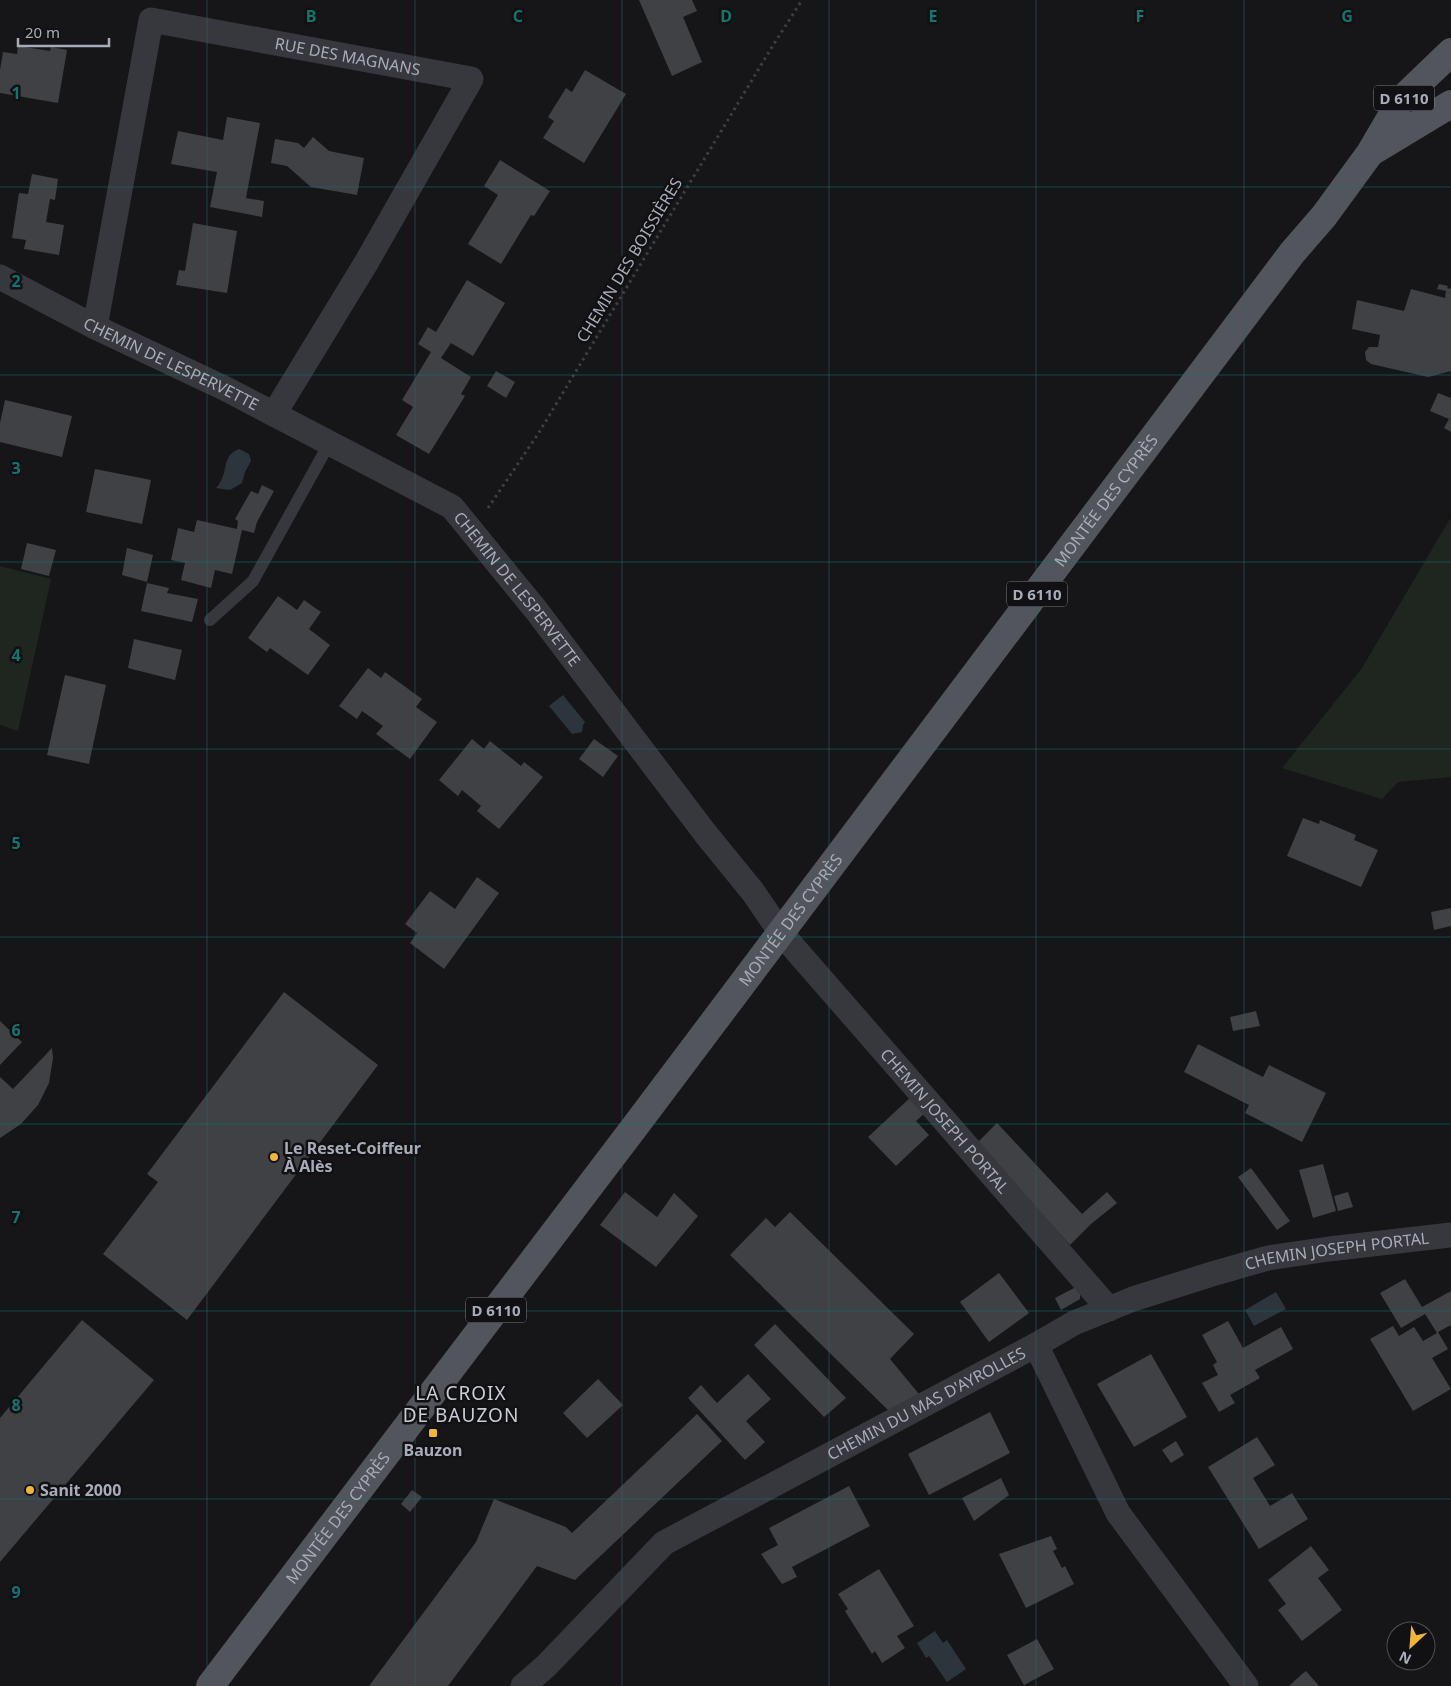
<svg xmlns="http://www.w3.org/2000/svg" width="1451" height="1686" font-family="'Noto Sans',sans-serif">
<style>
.green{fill:#1e261f}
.water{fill:#2c343c}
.building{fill:#404145}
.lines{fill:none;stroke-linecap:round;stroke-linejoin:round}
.path{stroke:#3d3f44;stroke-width:3;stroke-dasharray:2.5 4;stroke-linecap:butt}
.service{stroke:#37383d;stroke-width:12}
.minor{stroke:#37383d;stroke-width:25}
.primary{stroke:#53555c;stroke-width:28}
.grid{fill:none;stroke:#0f766e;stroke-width:1;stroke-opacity:0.55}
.poi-dot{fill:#f3b633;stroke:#111113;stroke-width:2}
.labels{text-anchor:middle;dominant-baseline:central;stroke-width:5;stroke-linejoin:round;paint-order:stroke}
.shield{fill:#111113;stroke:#7b7e86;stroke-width:1}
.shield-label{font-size:15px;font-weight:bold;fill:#a8acb8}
.street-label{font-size:16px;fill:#a8acb8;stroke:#111113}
.poi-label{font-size:16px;font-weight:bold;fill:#a8acb8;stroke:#111113;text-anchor:start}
.quarter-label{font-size:19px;letter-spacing:1px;fill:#c9ccd4;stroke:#111113}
.grid-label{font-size:16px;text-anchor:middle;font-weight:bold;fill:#0f766e;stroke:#111113;stroke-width:5;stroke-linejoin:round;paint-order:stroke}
</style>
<rect width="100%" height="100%" fill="#161618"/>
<path class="green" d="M 1451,517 L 1451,777 L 1398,782 L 1382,799 L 1282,768 L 1362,668 Z
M 0,566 L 51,579 L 18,731 L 0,725 Z"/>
<path class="water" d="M 239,449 L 249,454 L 251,461 L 245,472 L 242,483 L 230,490 L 216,488 C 230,473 220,456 239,449 Z
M 563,695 L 585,722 L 583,725 L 582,732 L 572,734 L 549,706 Z
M 1276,1292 L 1286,1309 L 1254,1326 L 1245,1310 Z
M 935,1631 L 943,1643 L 947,1640 L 966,1669 L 947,1682 L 929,1656 L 926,1658 L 917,1643 Z"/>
<path class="building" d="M 639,0 L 692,0 L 697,11 L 683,17 L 702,62 L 672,76 Z
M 18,46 L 50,51 L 51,47 L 67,50 L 58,103 L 0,93 L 0,70 L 3,52 L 17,54 Z
M 585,70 L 626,94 L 584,163 L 543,138 L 554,121 L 548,117 L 566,88 L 572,92 Z
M 227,117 L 260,123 L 246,198 L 264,201 L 262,217 L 210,207 L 217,172 L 171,164 L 178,131 L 223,140 Z
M 313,137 L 329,151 L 364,158 L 357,195 L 311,187 L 287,166 L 271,163 L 275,139 L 298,143 L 304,148 Z
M 500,160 L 550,191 L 534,216 L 531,215 L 501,264 L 468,244 L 498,195 L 484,186 Z
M 32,174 L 58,179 L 55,200 L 50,199 L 46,222 L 64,225 L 59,255 L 24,249 L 26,240 L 12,238 L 19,193 L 28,194 Z
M 193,223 L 237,231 L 227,293 L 176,285 L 179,270 L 185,271 Z
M 467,280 L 505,303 L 473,356 L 451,343 L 441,358 L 471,377 L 461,394 L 465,396 L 429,454 L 396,435 L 413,407 L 402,400 L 431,352 L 418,344 L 428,327 L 436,332 Z
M 1439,284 L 1448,286 L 1447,288 L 1451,289 L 1451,371 L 1428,377 L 1371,364 L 1366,360 L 1365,352 L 1369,347 L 1378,347 L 1380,335 L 1352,329 L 1357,300 L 1404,311 L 1411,289 L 1445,298 L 1446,291 L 1437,289 Z
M 496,371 L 515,382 L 506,398 L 487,386 Z
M 1438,393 L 1451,398 L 1451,432 L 1444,428 L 1449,419 L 1430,411 Z
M 5,400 L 72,416 L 62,457 L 0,442 L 0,423 Z
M 95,469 L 151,480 L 142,524 L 86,512 Z
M 262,485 L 274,491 L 257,522 L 254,533 L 242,530 L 232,574 L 215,570 L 211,588 L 181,580 L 185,563 L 171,560 L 178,528 L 194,532 L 197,520 L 237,529 L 238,521 L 235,519 L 251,491 L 258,494 Z
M 27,543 L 56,550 L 49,576 L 21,569 Z
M 127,548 L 153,555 L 147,582 L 122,575 Z
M 147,583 L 169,588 L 167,593 L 198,599 L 192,622 L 141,611 Z
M 278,596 L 297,610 L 304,600 L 321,612 L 309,629 L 330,645 L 308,675 L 270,648 L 267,652 L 248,638 Z
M 134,639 L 182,650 L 175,680 L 128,668 Z
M 368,668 L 381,678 L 385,672 L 422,699 L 416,707 L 437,722 L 410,759 L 376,734 L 383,726 L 362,711 L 357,719 L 339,706 Z
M 65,675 L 106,685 L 89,764 L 47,755 Z
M 472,739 L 484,749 L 490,741 L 521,766 L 524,762 L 543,777 L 499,829 L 477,811 L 481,806 L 462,790 L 458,796 L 439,780 Z
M 594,739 L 618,756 L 603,777 L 579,759 Z
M 1303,818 L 1319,824 L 1320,820 L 1356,835 L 1354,840 L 1378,850 L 1361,887 L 1287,856 Z
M 477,877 L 499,893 L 444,969 L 410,943 L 417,933 L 405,924 L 430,891 L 455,909 Z
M 1451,908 L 1451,926 L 1434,930 L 1431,912 Z
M 284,992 L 378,1065 L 187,1320 L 103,1254 L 158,1182 L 147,1174 Z
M 1256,1011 L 1260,1026 L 1233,1031 L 1230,1017 Z
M 0,1021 L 22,1042 L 0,1065 Z
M 1198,1044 L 1263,1077 L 1269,1065 L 1326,1093 L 1302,1142 L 1245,1113 L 1249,1105 L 1184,1072 Z
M 52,1048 L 53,1058 L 49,1083 L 38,1105 L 21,1124 L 0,1138 L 0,1077 L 13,1089 Z
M 912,1096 L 926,1112 L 916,1121 L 929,1135 L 896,1166 L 868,1137 Z
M 997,1123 L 1082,1214 L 1107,1192 L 1117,1203 L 1091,1224 L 1070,1245 L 977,1143 Z
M 1323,1164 L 1336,1211 L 1313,1218 L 1299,1170 Z
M 1251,1168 L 1290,1221 L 1277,1230 L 1238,1177 Z
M 625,1192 L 657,1217 L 674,1193 L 698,1216 L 656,1267 L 600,1225 Z
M 1348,1192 L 1353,1207 L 1338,1211 L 1334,1196 Z
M 790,1212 L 914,1334 L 890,1359 L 919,1394 L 890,1412 L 730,1255 L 766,1218 L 775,1227 Z
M 999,1273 L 1029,1313 L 989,1342 L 960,1302 Z
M 1405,1279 L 1422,1307 L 1451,1291 L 1451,1325 L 1438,1332 L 1448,1349 L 1432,1358 L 1451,1389 L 1413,1411 L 1370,1339 L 1393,1326 L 1399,1336 L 1414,1327 L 1423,1341 L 1437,1333 L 1425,1314 L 1401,1328 L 1380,1293 Z
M 1076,1287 L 1080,1293 L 1080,1299 L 1061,1310 L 1055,1298 Z
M 82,1320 L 154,1380 L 0,1562 L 0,1418 Z
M 1228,1321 L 1243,1348 L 1281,1327 L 1293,1349 L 1255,1370 L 1260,1378 L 1230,1395 L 1235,1403 L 1219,1412 L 1202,1383 L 1218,1375 L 1213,1365 L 1217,1362 L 1202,1335 Z
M 775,1324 L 846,1398 L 824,1417 L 754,1345 Z
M 1151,1354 L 1187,1417 L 1134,1447 L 1097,1384 Z
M 748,1374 L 771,1399 L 746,1421 L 765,1442 L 745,1460 L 688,1398 L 701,1385 L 717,1403 Z
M 598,1379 L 623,1405 L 587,1438 L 563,1413 Z
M 990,1412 L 1010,1453 L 929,1495 L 908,1454 Z
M 697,1414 L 722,1441 L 575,1580 L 537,1566 L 448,1686 L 369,1686 L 476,1542 L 494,1499 L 566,1527 L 572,1533 Z
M 1257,1437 L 1275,1465 L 1253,1478 L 1270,1506 L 1292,1493 L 1308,1519 L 1259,1549 L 1208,1467 Z
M 1176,1441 L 1184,1455 L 1171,1463 L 1162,1450 Z
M 1001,1478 L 1009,1495 L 974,1521 L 962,1498 Z
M 849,1486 L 870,1526 L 792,1567 L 797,1577 L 782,1584 L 761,1554 L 778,1545 L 769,1528 Z
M 412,1490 L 422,1497 L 410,1512 L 401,1504 Z
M 1051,1536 L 1057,1549 L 1053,1551 L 1062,1568 L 1065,1566 L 1074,1584 L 1026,1608 L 999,1554 Z
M 1311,1546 L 1329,1570 L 1318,1578 L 1342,1610 L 1302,1641 L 1278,1610 L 1286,1604 L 1268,1580 Z
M 879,1569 L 914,1626 L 897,1636 L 905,1648 L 882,1663 L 875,1651 L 872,1654 L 845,1611 L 848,1609 L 838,1594 Z
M 1037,1639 L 1054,1669 L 1024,1685 L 1007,1655 Z
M 1306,1671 L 1319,1686 L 1289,1686 L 1302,1674 Z"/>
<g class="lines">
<path class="path" d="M 488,508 L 538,434 L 772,47 L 802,0"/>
<path class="service" d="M 210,620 L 253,581 L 330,442"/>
<g class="minor">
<path id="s1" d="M 0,277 L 95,327 L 224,388 L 452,507 L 536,610 L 705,833 L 753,892 L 781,933 L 1109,1309"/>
<path id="s2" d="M 95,327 L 151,20 L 471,79 L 366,263 L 274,414"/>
<path id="s3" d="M 1036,1345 L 1074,1323 L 1133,1299 L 1212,1274 L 1268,1258 L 1329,1249 L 1451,1235"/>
<path id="s4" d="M 523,1686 L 546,1666 L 664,1543 L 1036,1345 L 1118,1513 L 1246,1686"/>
</g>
<g class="primary">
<path d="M 1373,151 L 1451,104"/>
<path id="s5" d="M 210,1686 L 633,1129 L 1292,253 L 1324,216 L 1370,153 L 1401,100 L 1451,52"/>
</g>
</g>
<path class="grid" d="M 207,0 L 207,1686M 415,0 L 415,1686M 622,0 L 622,1686M 829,0 L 829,1686M 1036,0 L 1036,1686M 1244,0 L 1244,1686M 0,187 L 1451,187M 0,375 L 1451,375M 0,562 L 1451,562M 0,749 L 1451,749M 0,937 L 1451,937M 0,1124 L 1451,1124M 0,1311 L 1451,1311M 0,1499 L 1451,1499"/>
<g class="poi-dot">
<circle cx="274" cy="1157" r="5"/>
<rect x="428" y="1428" width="10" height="10" rx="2.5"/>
<circle cx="30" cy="1490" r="5"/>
</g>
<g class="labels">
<g class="shield">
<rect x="1374" y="85.5" width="60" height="25" rx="4"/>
<rect x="1007" y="581.5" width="60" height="25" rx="4"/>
<rect x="466" y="1297.5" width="60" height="25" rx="4"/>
</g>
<g class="shield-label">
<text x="1404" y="98">D 6110</text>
<text x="1037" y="594">D 6110</text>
<text x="496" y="1310">D 6110</text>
</g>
<g class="street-label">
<text stroke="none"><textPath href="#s2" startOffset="512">RUE DES MAGNANS</textPath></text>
<text transform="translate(629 260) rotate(-59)">CHEMIN DES BOISSIÈRES</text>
<text stroke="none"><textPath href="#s1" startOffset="192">CHEMIN DE LESPERVETTE</textPath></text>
<text stroke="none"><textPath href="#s5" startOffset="1486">MONTÉE DES CYPRÈS</textPath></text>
<text stroke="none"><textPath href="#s1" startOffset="612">CHEMIN DE LESPERVETTE</textPath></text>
<text stroke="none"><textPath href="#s5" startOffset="961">MONTÉE DES CYPRÈS</textPath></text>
<text stroke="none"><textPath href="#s1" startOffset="1295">CHEMIN JOSEPH PORTAL</textPath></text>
<text stroke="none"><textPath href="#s3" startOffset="318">CHEMIN JOSEPH PORTAL</textPath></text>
<text stroke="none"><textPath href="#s4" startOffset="498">CHEMIN DU MAS D'AYROLLES</textPath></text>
<text stroke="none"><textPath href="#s5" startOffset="211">MONTÉE DES CYPRÈS</textPath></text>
</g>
<g class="poi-label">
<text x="284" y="1148">Le Reset-Coiffeur<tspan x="284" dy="18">À Alès</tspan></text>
<text x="433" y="1450" text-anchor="middle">Bauzon</text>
<text x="40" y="1490">Sanit 2000</text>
</g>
<g class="quarter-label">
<text x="461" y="1393">LA CROIX<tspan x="461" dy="22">DE BAUZON</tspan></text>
</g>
</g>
<g class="grid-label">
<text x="311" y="22">B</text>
<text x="518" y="22">C</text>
<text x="726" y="22">D</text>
<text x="933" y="22">E</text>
<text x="1140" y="22">F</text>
<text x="1347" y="22">G</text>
<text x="16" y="99">1</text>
<text x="16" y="287">2</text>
<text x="16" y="474">3</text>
<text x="16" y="661">4</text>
<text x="16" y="849">5</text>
<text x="16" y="1036">6</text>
<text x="16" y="1223">7</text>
<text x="16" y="1411">8</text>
<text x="16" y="1598">9</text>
</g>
<g transform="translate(1411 1646) rotate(206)"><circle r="24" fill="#111113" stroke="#4d4f55"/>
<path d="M0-4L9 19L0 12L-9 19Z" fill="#f3b633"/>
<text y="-8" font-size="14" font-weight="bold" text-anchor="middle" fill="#a8acb8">N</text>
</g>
<path d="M18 38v8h91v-8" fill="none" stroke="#a8acb8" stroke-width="2.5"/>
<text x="25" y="38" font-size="15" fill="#a8acb8" stroke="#111113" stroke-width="4" paint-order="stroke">20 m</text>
</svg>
